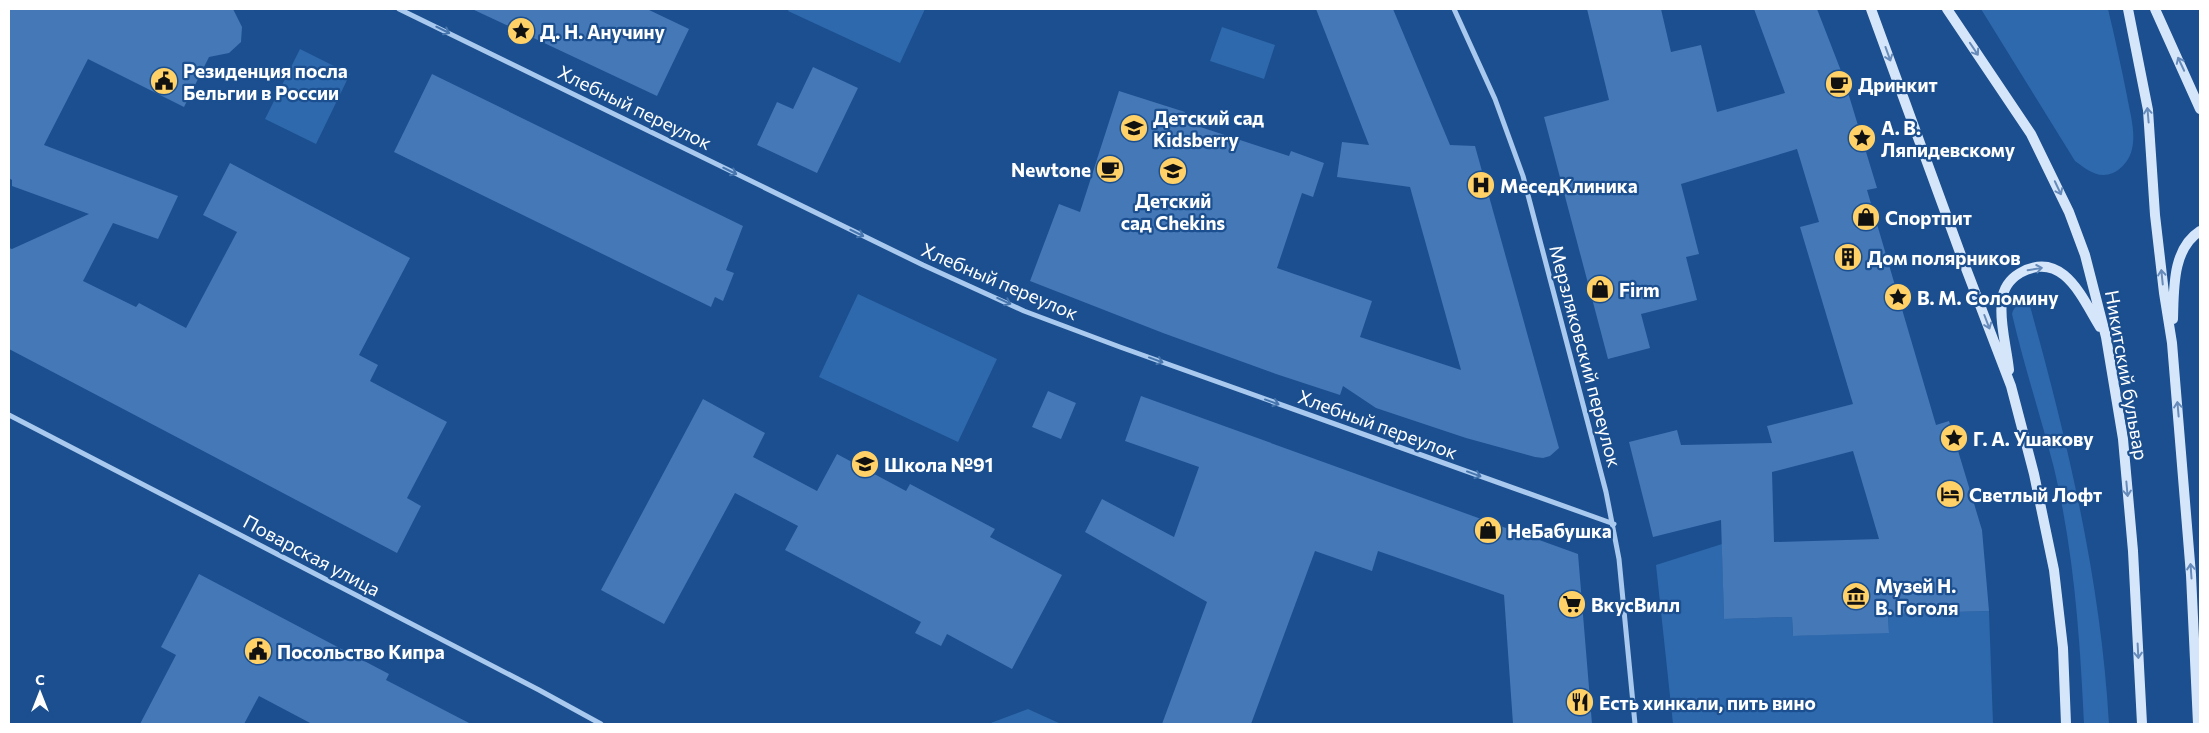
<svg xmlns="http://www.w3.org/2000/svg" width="2209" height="733" font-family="Commissioner,sans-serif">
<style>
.green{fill:#2e69ad}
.building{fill:#4478b7;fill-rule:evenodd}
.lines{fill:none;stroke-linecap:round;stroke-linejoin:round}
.minor{stroke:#a9c9ee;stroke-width:5}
.secondary{stroke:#d6e6fa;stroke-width:10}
.oneway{stroke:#4674ac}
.oneway2{stroke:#668bba}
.labels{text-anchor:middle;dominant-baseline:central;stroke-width:4.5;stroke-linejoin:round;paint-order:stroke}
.poi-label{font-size:19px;font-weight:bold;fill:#fff;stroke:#1b4f8f;text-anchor:start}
.street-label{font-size:19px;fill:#fff;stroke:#1b4f8f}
</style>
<rect width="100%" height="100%" fill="#1b4f8f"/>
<path class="green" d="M 789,9 L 925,9 L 900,63 L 788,11 Z
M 1981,9 L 2108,9 C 2115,38 2121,66 2127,96 C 2130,113 2136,132 2132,149 C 2130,159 2122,169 2113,173 C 2098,179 2087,170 2075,161 Z
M 1222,27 L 1275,45 L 1264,79 L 1210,61 Z
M 300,49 L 350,74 L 316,144 L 265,119 Z
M 858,294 L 997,359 L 958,442 L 819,377 Z
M 2025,302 L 2030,306 C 2068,443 2101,582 2109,724 L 2084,724 C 2080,638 2074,552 2054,468 C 2041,417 2024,366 2012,314 C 2014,306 2018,305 2025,302 Z
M 1722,544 L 1724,619 L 1792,617 L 1793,636 L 1889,632 L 1888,614 L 1989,611 L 1993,724 L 1673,724 L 1656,565 Z
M 1028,709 L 1061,724 L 988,724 Z"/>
<path class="building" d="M 9,9 L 233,9 L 242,27 L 241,42 L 229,53 L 209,57 L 184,107 L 88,59 L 44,145 L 178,196 L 158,239 L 113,223 L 83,281 L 136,307 L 139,303 L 186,328 L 237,232 L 203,215 L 230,163 L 410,258 L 359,355 L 378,365 L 370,381 L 447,422 L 407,498 L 421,506 L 397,553 L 9,349 L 9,248 L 12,249 L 89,214 L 12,186 L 12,180 L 9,178 Z
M 472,9 L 647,9 L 689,29 L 657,96 Z
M 1316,9 L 1393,9 L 1450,145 L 1475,146 L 1559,448 L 1550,456 L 1543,458 L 1535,457 L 1466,438 L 1376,408 L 1343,386 L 1340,395 L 1276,374 L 1163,333 L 1030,281 L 1059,204 L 1080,212 L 1119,91 L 1185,112 L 1182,121 L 1289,156 L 1291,151 L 1324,163 L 1313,197 L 1302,193 L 1277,268 L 1372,301 L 1360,337 L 1461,370 L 1410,187 L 1337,177 L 1342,142 L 1369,145 Z
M 1587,9 L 1661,9 L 1671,52 L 1701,45 L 1717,112 L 1785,93 L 1754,9 L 1817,9 L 1843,76 L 1877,188 L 1867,190 L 1936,425 L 1949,421 L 1982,530 L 1989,611 L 1888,614 L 1889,633 L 1793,636 L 1792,617 L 1724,619 L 1721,520 L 1653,537 L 1629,442 L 1677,430 L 1681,445 L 1772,443 L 1767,426 L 1853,404 L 1800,227 L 1819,222 L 1797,149 L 1681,184 L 1699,254 L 1686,257 L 1697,300 L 1641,314 L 1650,348 L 1608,359 L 1544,117 L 1609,100 ZM 1853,451 L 1879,539 L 1774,542 L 1772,472 Z
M 813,67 L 858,88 L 817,173 L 757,145 L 777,102 L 793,109 Z
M 432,74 L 743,226 L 726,270 L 734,273 L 723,301 L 715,297 L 711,307 L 394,152 Z
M 1048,391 L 1076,403 L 1061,439 L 1032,427 Z
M 1141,396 L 1578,554 L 1592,724 L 1513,724 L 1504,595 L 1378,551 L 1372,571 L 1315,551 L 1251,724 L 1162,724 L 1207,602 L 1085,532 L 1102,499 L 1174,537 L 1199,467 L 1125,441 Z
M 703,399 L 765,433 L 753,457 L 817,491 L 837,454 L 906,491 L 910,484 L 995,529 L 990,537 L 1062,575 L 1012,669 L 947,634 L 941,646 L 915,633 L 921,622 L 785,550 L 798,526 L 735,493 L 664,624 L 601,590 Z
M 199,574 L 389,674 L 386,680 L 471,724 L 312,724 L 259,696 L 244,724 L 140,724 L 176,655 L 161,647 Z"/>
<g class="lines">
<path class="minor" d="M 399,9 L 923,265 L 1024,311 L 1120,347 L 1614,524
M 1454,9 L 1495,99 L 1523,176 L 1606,492 L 1619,559 L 1635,724
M 9,415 L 539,690 L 601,724"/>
<path class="secondary" d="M 1871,9 L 1962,258 L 2011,386 L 2034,474 L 2054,570 L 2063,648 L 2066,724
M 1947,9 L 2031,134 L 2069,212 L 2085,255 L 2106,337 L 2123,439 L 2133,551 L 2142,724
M 2128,9 L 2148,110 L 2155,215 L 2164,293 L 2172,343 L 2191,575 L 2198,724
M 2155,9 L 2200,109
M 2173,319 C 2174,289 2172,249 2200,231
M 2009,370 C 2007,349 1999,321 2002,301 C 2003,289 2010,279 2020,273 C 2063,249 2082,298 2100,327"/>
</g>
<defs><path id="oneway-shaft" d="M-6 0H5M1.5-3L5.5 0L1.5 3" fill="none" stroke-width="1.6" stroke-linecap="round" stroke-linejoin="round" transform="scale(1.25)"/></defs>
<g class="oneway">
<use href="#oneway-shaft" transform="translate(443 30) rotate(26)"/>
<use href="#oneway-shaft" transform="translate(730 171) rotate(26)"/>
<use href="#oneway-shaft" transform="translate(857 233) rotate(26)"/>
<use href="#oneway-shaft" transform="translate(1004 301) rotate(24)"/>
<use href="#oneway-shaft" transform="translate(1156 360) rotate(20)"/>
<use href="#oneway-shaft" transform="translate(1272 402) rotate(20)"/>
<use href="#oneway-shaft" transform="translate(1474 474) rotate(20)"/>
</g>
<g class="oneway2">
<use href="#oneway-shaft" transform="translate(1974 49) rotate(56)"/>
<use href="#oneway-shaft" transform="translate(1888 54) rotate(70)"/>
<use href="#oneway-shaft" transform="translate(2181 64) rotate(-115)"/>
<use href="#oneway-shaft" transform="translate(2148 115) rotate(-95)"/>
<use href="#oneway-shaft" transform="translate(2058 188) rotate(65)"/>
<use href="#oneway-shaft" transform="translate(2035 269) rotate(-9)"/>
<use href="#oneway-shaft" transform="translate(2162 277) rotate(-96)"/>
<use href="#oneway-shaft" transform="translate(1987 322) rotate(69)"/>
<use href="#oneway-shaft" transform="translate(2178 409) rotate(-95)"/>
<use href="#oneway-shaft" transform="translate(2127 489) rotate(85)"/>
<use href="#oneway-shaft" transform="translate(2191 571) rotate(-94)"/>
<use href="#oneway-shaft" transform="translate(2138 651) rotate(87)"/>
</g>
<defs>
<symbol id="sight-disc" viewBox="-11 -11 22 22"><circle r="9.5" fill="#ffd166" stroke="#1b4f8f"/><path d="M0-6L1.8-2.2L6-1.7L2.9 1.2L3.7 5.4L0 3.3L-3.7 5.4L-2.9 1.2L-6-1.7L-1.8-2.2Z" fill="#111"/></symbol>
<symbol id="civic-disc" viewBox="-11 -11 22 22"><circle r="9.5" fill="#ffd166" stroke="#1b4f8f"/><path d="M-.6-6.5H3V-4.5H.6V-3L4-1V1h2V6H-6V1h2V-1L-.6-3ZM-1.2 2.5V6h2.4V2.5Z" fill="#111"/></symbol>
<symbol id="cafe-disc" viewBox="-11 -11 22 22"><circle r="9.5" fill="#ffd166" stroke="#1b4f8f"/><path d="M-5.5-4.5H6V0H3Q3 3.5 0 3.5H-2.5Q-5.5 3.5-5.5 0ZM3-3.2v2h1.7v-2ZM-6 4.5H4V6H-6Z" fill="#111"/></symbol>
<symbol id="school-disc" viewBox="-11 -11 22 22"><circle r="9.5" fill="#ffd166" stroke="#1b4f8f"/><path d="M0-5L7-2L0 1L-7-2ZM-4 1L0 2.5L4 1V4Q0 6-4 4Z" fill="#111"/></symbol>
<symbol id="hospital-disc" viewBox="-11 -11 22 22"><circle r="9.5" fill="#ffd166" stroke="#1b4f8f"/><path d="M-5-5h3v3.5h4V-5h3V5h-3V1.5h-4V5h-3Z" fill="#111"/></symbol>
<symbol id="shop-disc" viewBox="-11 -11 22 22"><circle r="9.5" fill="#ffd166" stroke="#1b4f8f"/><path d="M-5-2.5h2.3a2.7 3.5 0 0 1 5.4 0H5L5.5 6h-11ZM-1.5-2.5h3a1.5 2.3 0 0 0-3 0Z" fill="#111"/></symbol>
<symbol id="building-disc" viewBox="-11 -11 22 22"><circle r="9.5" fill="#ffd166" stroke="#1b4f8f"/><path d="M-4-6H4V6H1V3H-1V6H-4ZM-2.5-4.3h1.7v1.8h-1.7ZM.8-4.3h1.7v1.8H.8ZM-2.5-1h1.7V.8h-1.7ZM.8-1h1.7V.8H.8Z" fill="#111"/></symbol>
<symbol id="hotel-disc" viewBox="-11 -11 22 22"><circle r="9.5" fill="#ffd166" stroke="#1b4f8f"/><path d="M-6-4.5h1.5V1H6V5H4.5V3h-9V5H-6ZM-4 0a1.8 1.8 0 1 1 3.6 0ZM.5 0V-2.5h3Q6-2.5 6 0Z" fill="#111"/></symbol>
<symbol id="museum-disc" viewBox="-11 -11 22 22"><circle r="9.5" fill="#ffd166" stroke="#1b4f8f"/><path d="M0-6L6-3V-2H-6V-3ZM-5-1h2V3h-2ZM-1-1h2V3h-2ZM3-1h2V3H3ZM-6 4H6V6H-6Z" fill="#111"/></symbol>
<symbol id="supermarket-disc" viewBox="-11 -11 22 22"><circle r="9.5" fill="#ffd166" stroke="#1b4f8f"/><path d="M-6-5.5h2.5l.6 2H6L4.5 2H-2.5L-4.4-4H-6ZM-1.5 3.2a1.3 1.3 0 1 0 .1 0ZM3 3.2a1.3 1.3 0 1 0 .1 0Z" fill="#111"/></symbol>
<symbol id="restaurant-disc" viewBox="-11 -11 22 22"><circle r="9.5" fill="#ffd166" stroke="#1b4f8f"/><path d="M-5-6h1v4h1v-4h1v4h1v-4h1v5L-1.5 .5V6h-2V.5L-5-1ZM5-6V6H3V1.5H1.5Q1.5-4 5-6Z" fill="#111"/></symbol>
</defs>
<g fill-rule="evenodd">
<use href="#sight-disc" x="505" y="15" width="32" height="32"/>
<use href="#civic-disc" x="148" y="65" width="32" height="32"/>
<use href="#cafe-disc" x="1823" y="68" width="32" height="32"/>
<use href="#school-disc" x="1118" y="112" width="32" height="32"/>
<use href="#sight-disc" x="1846" y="122" width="32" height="32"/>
<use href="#cafe-disc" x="1094" y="153" width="32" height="32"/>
<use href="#school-disc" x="1157" y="155" width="32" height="32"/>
<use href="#hospital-disc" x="1465" y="169" width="32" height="32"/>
<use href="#shop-disc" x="1850" y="201" width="32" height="32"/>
<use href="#building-disc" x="1832" y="241" width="32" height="32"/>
<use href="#shop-disc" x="1584" y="273" width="32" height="32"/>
<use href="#sight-disc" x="1882" y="281" width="32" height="32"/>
<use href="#sight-disc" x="1938" y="422" width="32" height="32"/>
<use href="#school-disc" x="849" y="448" width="32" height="32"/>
<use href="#hotel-disc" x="1934" y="478" width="32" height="32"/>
<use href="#shop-disc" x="1472" y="514" width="32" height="32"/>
<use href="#museum-disc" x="1840" y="580" width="32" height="32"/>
<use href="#supermarket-disc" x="1556" y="588" width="32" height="32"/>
<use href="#civic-disc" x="242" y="635" width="32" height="32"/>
<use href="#restaurant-disc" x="1564" y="686" width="32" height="32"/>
</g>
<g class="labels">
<g class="poi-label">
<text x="540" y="31">Д. Н. Анучину</text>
<text x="183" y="70">Резиденция посла<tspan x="183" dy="22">Бельгии в России</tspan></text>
<text x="1858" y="84">Дринкит</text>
<text x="1153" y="117">Детский сад<tspan x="1153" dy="22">Kidsberry</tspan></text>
<text x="1881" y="127">А. В.<tspan x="1881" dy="22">Ляпидевскому</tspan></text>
<text x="1091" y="169" text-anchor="end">Newtone</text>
<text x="1500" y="185">МеседКлиника</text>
<text x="1173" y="200" text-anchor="middle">Детский<tspan x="1173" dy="22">сад Chekins</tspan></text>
<text x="1885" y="217">Спортпит</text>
<text x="1867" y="257">Дом полярников</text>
<text x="1619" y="289">Firm</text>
<text x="1917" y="297">В. М. Соломину</text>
<text x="1973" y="438">Г. А. Ушакову</text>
<text x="884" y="464">Школа №91</text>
<text x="1969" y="494">Светлый Лофт</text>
<text x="1507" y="530">НеБабушка</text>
<text x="1875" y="585">Музей Н.<tspan x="1875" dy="22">В. Гоголя</tspan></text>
<text x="1591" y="604">ВкусВилл</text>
<text x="277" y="651">Посольство Кипра</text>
<text x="1599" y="702">Есть хинкали, пить вино</text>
</g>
<g class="street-label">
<text transform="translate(635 107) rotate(26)">Хлебный переулок</text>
<text transform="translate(1000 281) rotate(23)">Хлебный переулок</text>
<text transform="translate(1586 356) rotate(75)">Мерзляковский переулок</text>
<text transform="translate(2127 375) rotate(80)">Никитский бульвар</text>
<text transform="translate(1378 424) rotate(20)">Хлебный переулок</text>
<text transform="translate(312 555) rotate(28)">Поварская улица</text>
</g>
</g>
<rect width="2209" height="733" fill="none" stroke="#ffffff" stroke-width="20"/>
<g transform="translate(40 693)" stroke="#1b4f8f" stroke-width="4" paint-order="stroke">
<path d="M0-4L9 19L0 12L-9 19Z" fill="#ffffff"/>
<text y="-8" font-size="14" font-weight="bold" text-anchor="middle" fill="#ffffff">С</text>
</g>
</svg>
